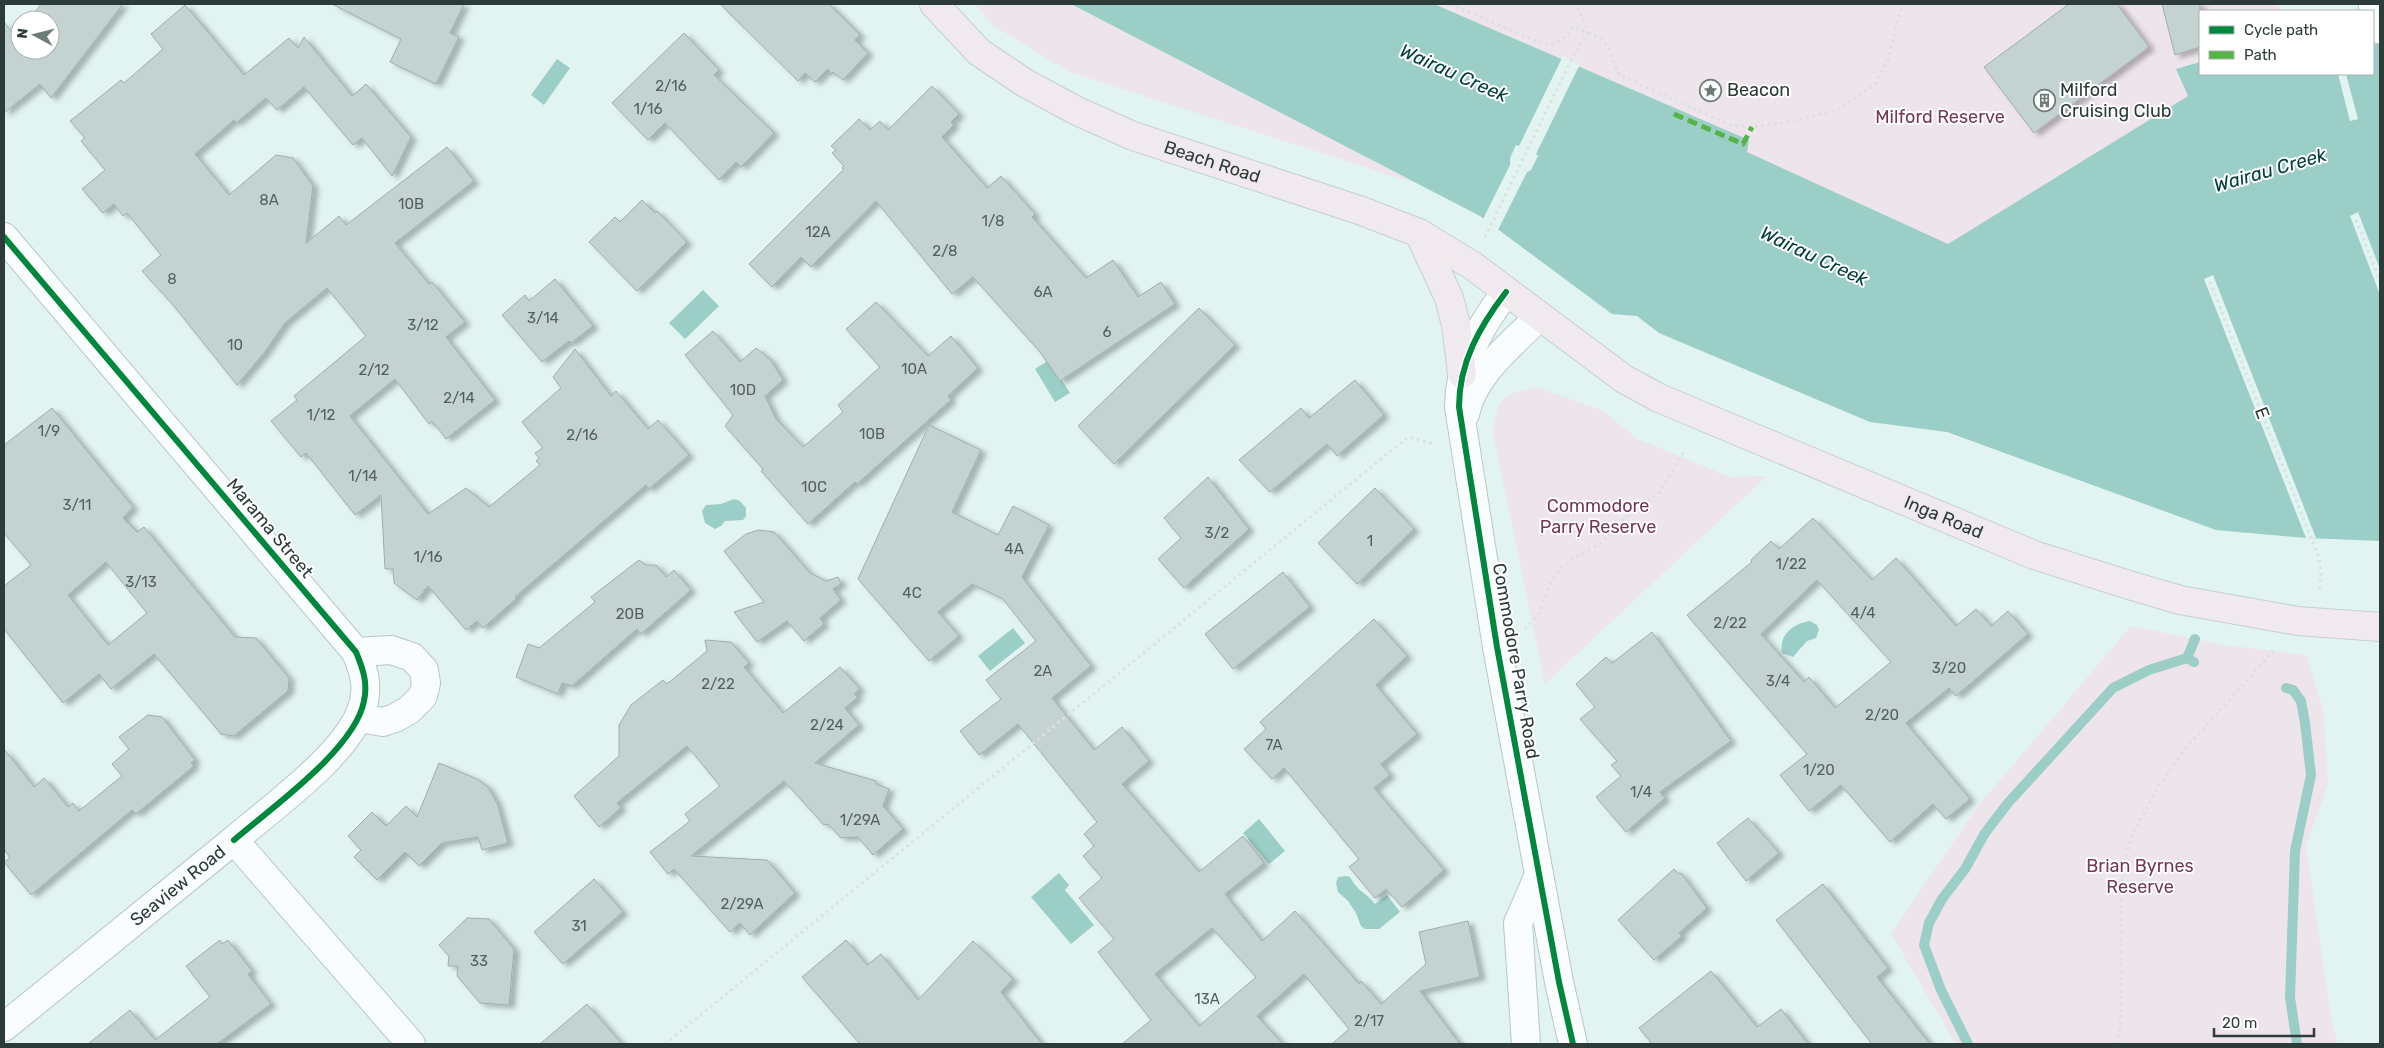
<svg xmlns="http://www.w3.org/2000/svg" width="2384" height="1048" font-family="Rubik,sans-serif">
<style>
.green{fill:#eee4eb}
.water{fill:#9ccec8}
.pier{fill:#e1f4f1}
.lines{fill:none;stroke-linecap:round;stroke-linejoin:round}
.stream{stroke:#9ccec8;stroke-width:10}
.building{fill:#c4d3d1;stroke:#9faeac;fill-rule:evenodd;filter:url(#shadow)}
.minor-casing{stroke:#b8c7c5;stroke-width:30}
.major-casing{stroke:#c7d0cf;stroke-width:30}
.path{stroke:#dbe0e0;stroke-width:3;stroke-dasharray:2.5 4;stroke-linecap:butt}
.minor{stroke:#fafdfd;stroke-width:28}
.major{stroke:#f0eaee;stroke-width:28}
.quiet{stroke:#56b346;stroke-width:5;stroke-dasharray:10 5;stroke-linecap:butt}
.cycleway-casing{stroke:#fff;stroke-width:9}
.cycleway{stroke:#00873e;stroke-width:6}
.labels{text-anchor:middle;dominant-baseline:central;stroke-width:4;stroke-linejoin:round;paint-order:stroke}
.number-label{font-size:15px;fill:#53615f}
.poi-label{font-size:18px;fill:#2d3b39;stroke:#fff;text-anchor:start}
.park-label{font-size:18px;fill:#753758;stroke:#fff}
.street-label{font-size:18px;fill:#2d3b39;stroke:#fff}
.water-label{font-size:19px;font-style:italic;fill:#02413c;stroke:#fff}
</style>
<defs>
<filter id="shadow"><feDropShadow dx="5.5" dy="3" stdDeviation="2.5" flood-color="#0004"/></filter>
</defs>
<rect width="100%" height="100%" fill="#e1f4f1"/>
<path class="green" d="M 975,4 L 1071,4 L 1415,183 L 1069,72 L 994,26 Z
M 1434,4 L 2276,4 L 2282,11 L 2200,11 L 2200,62 L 2176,69 L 2189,96 L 1948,244 L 1746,152 L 1749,140 Z
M 1538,388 L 1602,410 L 1636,438 L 1730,477 L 1767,476 L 1545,684 L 1493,434 C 1496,400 1503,391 1538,388 Z
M 2131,626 L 2219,644 L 2306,655 L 2323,708 L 2328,784 L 2306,846 L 2332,1024 L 2338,1044 L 1956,1044 L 1891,934 L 1978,806 Z"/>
<path class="water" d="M 1071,4 L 1434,4 L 1749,140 L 1747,152 L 1948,244 L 2188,96 L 2176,69 L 2200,62 L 2200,74 L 2373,74 L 2373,44 L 2380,44 L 2380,541 L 2306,538 L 2216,530 L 1947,432 L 1870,422 L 1659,333 L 1637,316 L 1612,314 L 1480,216 Z
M 557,59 L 570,68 L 544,105 L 531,95 Z
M 703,290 L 719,306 L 685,339 L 669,323 Z
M 1049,360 L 1070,393 L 1055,402 L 1035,369 Z
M 734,499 L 740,501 L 746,508 L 746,516 L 743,520 L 725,521 L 721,526 L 715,529 L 705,523 L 702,511 L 706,505 L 721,504 Z
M 1810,621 L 1817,625 L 1819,630 L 1816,638 L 1807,641 L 1793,657 L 1782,653 C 1779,635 1792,624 1810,621 Z
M 1013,628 L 1025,643 L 990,671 L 978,656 Z
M 1259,819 L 1285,851 L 1269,864 L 1243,833 Z
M 1059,873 L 1069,885 L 1065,890 L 1094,925 L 1071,944 L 1031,897 Z
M 1346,876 L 1350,877 C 1359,893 1366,892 1375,904 L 1387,895 L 1400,912 L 1379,929 L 1365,929 L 1361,926 L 1356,913 L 1348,901 L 1338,892 L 1336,883 L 1338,877 Z"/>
<path class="pier" d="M 1563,56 L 1580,64 L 1536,154 L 1538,156 L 1531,170 L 1527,172 L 1497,232 L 1482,221 L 1510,165 L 1510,158 L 1516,145 L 1519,146 Z
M 2338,74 L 2346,74 L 2358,119 L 2350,121 Z
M 2358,212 L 2380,269 L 2380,295 L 2350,216 Z
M 2213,275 L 2316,538 L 2306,538 L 2204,279 Z"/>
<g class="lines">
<path class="stream" d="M 2194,662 L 2187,658 L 2195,639
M 2286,688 L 2293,690 L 2301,701 L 2305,723 L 2311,775 L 2295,851 L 2290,997 L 2297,1044
M 1968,1044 L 1941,990 L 1924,945 L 1929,923 L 1942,899 L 1965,869 L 1985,833 L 2008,803 L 2113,688 L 2149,670 L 2187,658"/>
</g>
<path class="building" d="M 41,4 L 123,4 L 51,98 L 40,84 L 4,113 L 4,22 L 16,37 L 20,31 L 20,50 L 50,50 L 50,20 L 29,20 Z
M 332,4 L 464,4 L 450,33 L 459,37 L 436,84 L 390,62 L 401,39 Z
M 720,4 L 829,4 L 860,35 L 855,40 L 868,53 L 843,80 L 833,72 L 831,74 L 828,69 L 815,82 L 805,73 L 798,81 Z
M 2069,4 L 2117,4 L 2149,47 L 2034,133 L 1984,67 Z
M 2162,4 L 2200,4 L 2200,47 L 2175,55 Z
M 185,5 L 244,75 L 289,38 L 298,48 L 304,37 L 352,96 L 366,84 L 411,137 L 392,176 L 362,138 L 353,145 L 304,87 L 277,110 L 266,98 L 236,123 L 234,120 L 195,154 L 229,195 L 276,155 L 293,158 L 313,186 L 306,243 L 339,216 L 346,225 L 447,147 L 474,181 L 395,243 L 429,284 L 432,282 L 465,322 L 446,337 L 495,400 L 446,439 L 432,421 L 429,424 L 395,379 L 350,416 L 428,514 L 466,488 L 489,507 L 540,465 L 536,461 L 539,458 L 535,453 L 543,448 L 522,422 L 561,388 L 553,377 L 575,349 L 611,396 L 616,391 L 648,429 L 658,420 L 689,455 L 649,489 L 646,485 L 515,597 L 517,598 L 483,628 L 477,621 L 466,630 L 428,586 L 417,600 L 394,583 L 393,569 L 385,569 L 381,495 L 355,515 L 306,453 L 301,457 L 271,421 L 297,400 L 294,396 L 366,336 L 327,288 L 285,323 L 264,353 L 237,385 L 173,305 L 142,271 L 161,255 L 127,213 L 123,216 L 114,204 L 103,213 L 82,189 L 105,170 L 81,141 L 85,138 L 70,121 L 121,80 L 124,83 L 163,49 L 151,34 Z
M 684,33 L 719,70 L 714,75 L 774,133 L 741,167 L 736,162 L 719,180 L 665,123 L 648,140 L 612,103 Z
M 932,86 L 959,114 L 951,122 L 954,125 L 942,137 L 987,188 L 1001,176 L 1035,214 L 1032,217 L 1086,278 L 1113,260 L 1138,297 L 1161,282 L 1175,304 L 1060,381 L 1040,352 L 973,277 L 952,294 L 876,201 L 811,267 L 801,257 L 772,287 L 749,264 L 844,169 L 842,168 L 844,166 L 832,153 L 836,150 L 831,146 L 859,119 L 870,130 L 880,121 L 888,130 Z
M 642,200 L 655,213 L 657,211 L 687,242 L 637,291 L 589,242 L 615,217 L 620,222 Z
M 555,279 L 593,326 L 571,343 L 569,341 L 542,362 L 502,315 L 525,295 L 529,301 Z
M 876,302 L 928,356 L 951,336 L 978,368 L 948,396 L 951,400 L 857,484 L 855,482 L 808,524 L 761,471 L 763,469 L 725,426 L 733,415 L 685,355 L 713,331 L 740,362 L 756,348 L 770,359 L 783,380 L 765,396 L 776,419 L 803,447 L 843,412 L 838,405 L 880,367 L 846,329 Z
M 1199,308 L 1235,345 L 1114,464 L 1078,426 Z
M 1355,380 L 1384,415 L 1337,456 L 1327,444 L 1270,492 L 1239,460 L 1301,408 L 1309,418 Z
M 52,408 L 133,507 L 123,518 L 137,532 L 144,527 L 235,637 L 256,638 L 289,678 L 288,691 L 234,736 L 221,734 L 154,654 L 111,689 L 99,674 L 63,703 L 4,629 L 4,586 L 31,565 L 4,533 L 4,445 ZM 106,562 L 147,613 L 108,645 L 68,595 Z
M 929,425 L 981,450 L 952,512 L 998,535 L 1013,506 L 1049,525 L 1022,577 L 1091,666 L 1052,698 L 1094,750 L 1122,727 L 1149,761 L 1122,784 L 1199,872 L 1243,836 L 1264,863 L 1225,894 L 1262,941 L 1295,911 L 1359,984 L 1361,981 L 1381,1004 L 1426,964 L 1419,932 L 1468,921 L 1480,977 L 1420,991 L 1460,1044 L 1332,1044 L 1349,1029 L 1304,974 L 1257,1016 L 1283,1044 L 1122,1044 L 1151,1020 L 1098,952 L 1114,939 L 1079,898 L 1102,878 L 1083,856 L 1094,846 L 1084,834 L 1097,822 L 1018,724 L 979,755 L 960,731 L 1001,699 L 986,680 L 1036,641 L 1003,599 L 972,584 L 938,612 L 959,636 L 929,661 L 858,579 ZM 1212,928 L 1256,977 L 1199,1026 L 1155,974 Z
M 1208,477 L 1249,529 L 1184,588 L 1158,559 L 1181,538 L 1164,518 Z
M 1375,488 L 1414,529 L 1357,584 L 1318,543 Z
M 1813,518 L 1872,580 L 1896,558 L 1956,626 L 1976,609 L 1991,626 L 2008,611 L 2028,634 L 1956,696 L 1949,688 L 1906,723 L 1970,799 L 1946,819 L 1933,804 L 1890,842 L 1841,785 L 1809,811 L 1780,775 L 1807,754 L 1687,615 L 1752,562 L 1751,560 L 1771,541 L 1779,549 ZM 1817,580 L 1891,662 L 1835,708 L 1809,677 L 1804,682 L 1761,634 Z
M 758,530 L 774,532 L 810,573 L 826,581 L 838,577 L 841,584 L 833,589 L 841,600 L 820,618 L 824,624 L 804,641 L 787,621 L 757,642 L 734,612 L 764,602 L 724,551 L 746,534 Z
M 639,560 L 646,565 L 656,565 L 666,577 L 674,570 L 691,590 L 641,634 L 637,629 L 572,686 L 562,683 L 558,694 L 516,677 L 528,644 L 539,648 L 595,602 L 591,597 Z
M 1283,572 L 1310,607 L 1233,669 L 1205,634 Z
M 1374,619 L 1407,656 L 1376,685 L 1417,734 L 1381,764 L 1390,775 L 1374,788 L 1444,870 L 1402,907 L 1386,889 L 1375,898 L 1349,867 L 1359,859 L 1284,768 L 1272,779 L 1244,749 L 1266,729 L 1260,722 Z
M 1652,632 L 1731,741 L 1660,792 L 1665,798 L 1626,832 L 1596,797 L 1621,776 L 1611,765 L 1617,761 L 1580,719 L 1595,707 L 1576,684 L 1606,657 L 1612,663 Z
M 705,640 L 731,642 L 749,663 L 744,667 L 783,713 L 840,667 L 860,689 L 854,694 L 858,697 L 845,708 L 859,725 L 815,763 L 876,781 L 876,784 L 889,789 L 883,806 L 903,829 L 873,855 L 858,837 L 841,838 L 828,824 L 824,825 L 784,781 L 691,856 L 767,860 L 795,893 L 750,935 L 740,923 L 730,932 L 674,869 L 668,874 L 650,852 L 690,821 L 685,814 L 720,786 L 687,746 L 617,803 L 621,808 L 599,827 L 574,796 L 619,756 L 619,725 L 631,705 L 663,680 L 667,684 L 707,651 Z
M 148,715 L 162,717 L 195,760 L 191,763 L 194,766 L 136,814 L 132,810 L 31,895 L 4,862 L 10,858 L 4,849 L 4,749 L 34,787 L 44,778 L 68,807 L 73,803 L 79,811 L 122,776 L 112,764 L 129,749 L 119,737 Z
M 439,763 L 477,779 L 488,787 L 497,803 L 508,843 L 482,850 L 478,837 L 442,843 L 419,866 L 405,852 L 377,880 L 354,857 L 361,850 L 348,836 L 372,812 L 386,826 L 406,806 L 417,817 Z
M 1748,818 L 1779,853 L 1746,881 L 1717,843 Z
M 1674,869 L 1679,874 L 1681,873 L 1707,908 L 1679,933 L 1682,936 L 1654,960 L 1618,920 Z
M 594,879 L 623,912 L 563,964 L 534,932 Z
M 1823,884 L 1888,968 L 1877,977 L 1930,1044 L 1872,1044 L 1776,920 Z
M 467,918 L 489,919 L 514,949 L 509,1005 L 480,1003 L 457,976 L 458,966 L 448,966 L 449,956 L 439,945 Z
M 220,940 L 222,944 L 228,940 L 252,971 L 248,974 L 271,1004 L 217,1044 L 88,1044 L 130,1010 L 155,1040 L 210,997 L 186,966 Z
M 846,940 L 867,965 L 881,954 L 918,1000 L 973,941 L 1013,979 L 1001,992 L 1042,1044 L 860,1044 L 802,977 Z
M 1711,971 L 1757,1027 L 1781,1009 L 1808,1044 L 1652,1044 L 1639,1028 Z
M 587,1004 L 622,1044 L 540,1044 Z"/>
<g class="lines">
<defs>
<g id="minor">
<path d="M 2373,7 L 2380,29"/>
<path d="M 4,237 L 356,652 C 363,669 368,683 364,701 C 355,749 271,808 234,840"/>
<path d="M 1506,292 C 1480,326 1459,362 1459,407 L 1497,647 L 1559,982 L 1573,1044"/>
<path d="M 1465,414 C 1474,373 1511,345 1539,317"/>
<path d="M 356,652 L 391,650 L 412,657 L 424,670 L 426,683 L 423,696 L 409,710 L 395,718 L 383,722 L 359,718"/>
<path id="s1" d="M 4,1027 L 234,840 L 411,1044"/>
<path d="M 1526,1044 L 1518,923 L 1539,875"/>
</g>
<g id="major">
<path id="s2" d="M 934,4 L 979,52 L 1025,83 L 1077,111 L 1133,136 L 1359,210 L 1419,233 L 1473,266 L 1624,379 L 1659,398 L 1697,414 L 2034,555 L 2129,585 L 2180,600 L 2298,621 L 2380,627"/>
<path d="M 1419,233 L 1449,298 L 1456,325 L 1462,374"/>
</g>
</defs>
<use href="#minor" class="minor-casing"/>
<use href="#major" class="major-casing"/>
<path class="path" d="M 1450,4 L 1548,46 L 1563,39 L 1574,26 L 1600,39 L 1607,45 L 1619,75 L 1730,125 L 1752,127 L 1788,122 L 1835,111 L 1875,84 L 1888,60 L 1902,4
M 2356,220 L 2380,281
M 1485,237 L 1573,56 L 1588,32 L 1576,4
M 2210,282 L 2319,558 L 2321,572 L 2319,593
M 1525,629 L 1538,615 L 1552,580 L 1562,568 L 1576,557 L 1603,542 L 1624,519 L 1660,492 L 1683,453
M 665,1044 L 1408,437 L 1434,444
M 2117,1044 L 2121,1019 L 2121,888 L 2124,862 L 2132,835 L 2160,784 L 2184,750 L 2275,649"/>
<use href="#minor" class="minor"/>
<use href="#major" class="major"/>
<path class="quiet" d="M 1674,114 L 1743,144 L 1752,127"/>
<defs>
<path id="cycleway" d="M 4,237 L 356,652 C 363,669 368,683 364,701 C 355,749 271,808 234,840
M 1506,292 C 1480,326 1459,362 1459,407 L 1497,647 L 1559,982 L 1573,1044"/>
</defs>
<use href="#cycleway" class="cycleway-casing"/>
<use href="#cycleway" class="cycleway"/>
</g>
<defs>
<symbol id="sight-ring" viewBox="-11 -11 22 22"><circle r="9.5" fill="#fff" stroke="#6c7c79" stroke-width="1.5"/><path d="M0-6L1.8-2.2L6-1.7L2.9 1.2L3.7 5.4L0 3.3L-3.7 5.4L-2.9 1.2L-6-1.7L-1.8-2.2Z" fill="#6c7c79"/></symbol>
<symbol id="building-ring" viewBox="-11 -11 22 22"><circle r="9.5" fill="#fff" stroke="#6c7c79" stroke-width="1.5"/><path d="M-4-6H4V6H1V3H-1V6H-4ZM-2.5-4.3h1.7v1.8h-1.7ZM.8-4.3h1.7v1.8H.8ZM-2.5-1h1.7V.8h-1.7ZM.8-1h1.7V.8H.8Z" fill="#6c7c79"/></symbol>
</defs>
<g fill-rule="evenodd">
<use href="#sight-ring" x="1698" y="78" width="25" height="25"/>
<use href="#building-ring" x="2032" y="88" width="25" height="25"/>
</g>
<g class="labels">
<g class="number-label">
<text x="671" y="86">2/16</text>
<text x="648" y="109">1/16</text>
<text x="269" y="200">8A</text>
<text x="411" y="204">10B</text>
<text x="993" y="221">1/8</text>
<text x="818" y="232">12A</text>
<text x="945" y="251">2/8</text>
<text x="172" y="279">8</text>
<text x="1043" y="292">6A</text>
<text x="543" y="318">3/14</text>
<text x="423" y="325">3/12</text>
<text x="1107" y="332">6</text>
<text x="235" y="345">10</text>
<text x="914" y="369">10A</text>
<text x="374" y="370">2/12</text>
<text x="743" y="390">10D</text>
<text x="459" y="398">2/14</text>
<text x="321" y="415">1/12</text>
<text x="49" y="431">1/9</text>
<text x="872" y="434">10B</text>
<text x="582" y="435">2/16</text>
<text x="363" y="476">1/14</text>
<text x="814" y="487">10C</text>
<text x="77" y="505">3/11</text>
<text x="1217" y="533">3/2</text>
<text x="1370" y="541">1</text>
<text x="1014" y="549">4A</text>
<text x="428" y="557">1/16</text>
<text x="1791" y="564">1/22</text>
<text x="141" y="582">3/13</text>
<text x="912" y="593">4C</text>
<text x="1863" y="613">4/4</text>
<text x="630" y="614">20B</text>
<text x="1730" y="623">2/22</text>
<text x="1949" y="668">3/20</text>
<text x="1043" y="671">2A</text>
<text x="1778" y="681">3/4</text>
<text x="718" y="684">2/22</text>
<text x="1882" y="715">2/20</text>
<text x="827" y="725">2/24</text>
<text x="1274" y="745">7A</text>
<text x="1819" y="770">1/20</text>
<text x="1641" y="792">1/4</text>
<text x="860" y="820">1/29A</text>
<text x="742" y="904">2/29A</text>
<text x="579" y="926">31</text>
<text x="479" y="961">33</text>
<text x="1207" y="999">13A</text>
<text x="1369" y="1021">2/17</text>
</g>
<g class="poi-label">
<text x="1727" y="90">Beacon</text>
<text x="2060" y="90">Milford<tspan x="2060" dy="21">Cruising Club</tspan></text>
</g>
<g class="park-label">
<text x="1940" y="117">Milford Reserve</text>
<text x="1598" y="506">Commodore<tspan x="1598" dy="21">Parry Reserve</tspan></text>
<text x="2140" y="866">Brian Byrnes<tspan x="2140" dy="21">Reserve</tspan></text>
</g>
<g class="street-label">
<text stroke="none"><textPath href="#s2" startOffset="325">Beach Road</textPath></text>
<text transform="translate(2262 413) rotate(69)">E</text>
<text stroke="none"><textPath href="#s2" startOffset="1144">Inga Road</textPath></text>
<text transform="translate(270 528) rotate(50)">Marama Street</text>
<text transform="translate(1516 661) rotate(80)">Commodore Parry Road</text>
<text stroke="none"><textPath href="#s1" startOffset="224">Seaview Road</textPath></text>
</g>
<g class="water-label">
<text transform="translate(1454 73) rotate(24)">Wairau Creek</text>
<text transform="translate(2270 170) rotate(-16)">Wairau Creek</text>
<text transform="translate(1814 256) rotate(25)">Wairau Creek</text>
</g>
</g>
<rect width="2384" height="1048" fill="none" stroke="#2d3b39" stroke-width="10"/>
<rect x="2199" y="10" width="175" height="65" fill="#ffffff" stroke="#abb1b0"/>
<rect x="2209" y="26" width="25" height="8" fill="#00873e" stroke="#abb1b0"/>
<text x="2244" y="35" font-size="15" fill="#2d3b39">Cycle path</text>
<rect x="2209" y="51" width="25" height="8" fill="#56b346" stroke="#abb1b0"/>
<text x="2244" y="60" font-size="15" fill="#2d3b39">Path</text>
<g transform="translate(35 35) rotate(277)"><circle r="24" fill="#ffffff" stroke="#abb1b0"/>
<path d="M0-4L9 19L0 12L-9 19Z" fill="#6c7c79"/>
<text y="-8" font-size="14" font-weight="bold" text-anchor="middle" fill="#2d3b39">N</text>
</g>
<path d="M2214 1028v8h100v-8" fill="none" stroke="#2d3b39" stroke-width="2.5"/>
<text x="2222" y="1028" font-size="15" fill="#2d3b39" stroke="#ffffff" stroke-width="4" paint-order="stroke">20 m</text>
</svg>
